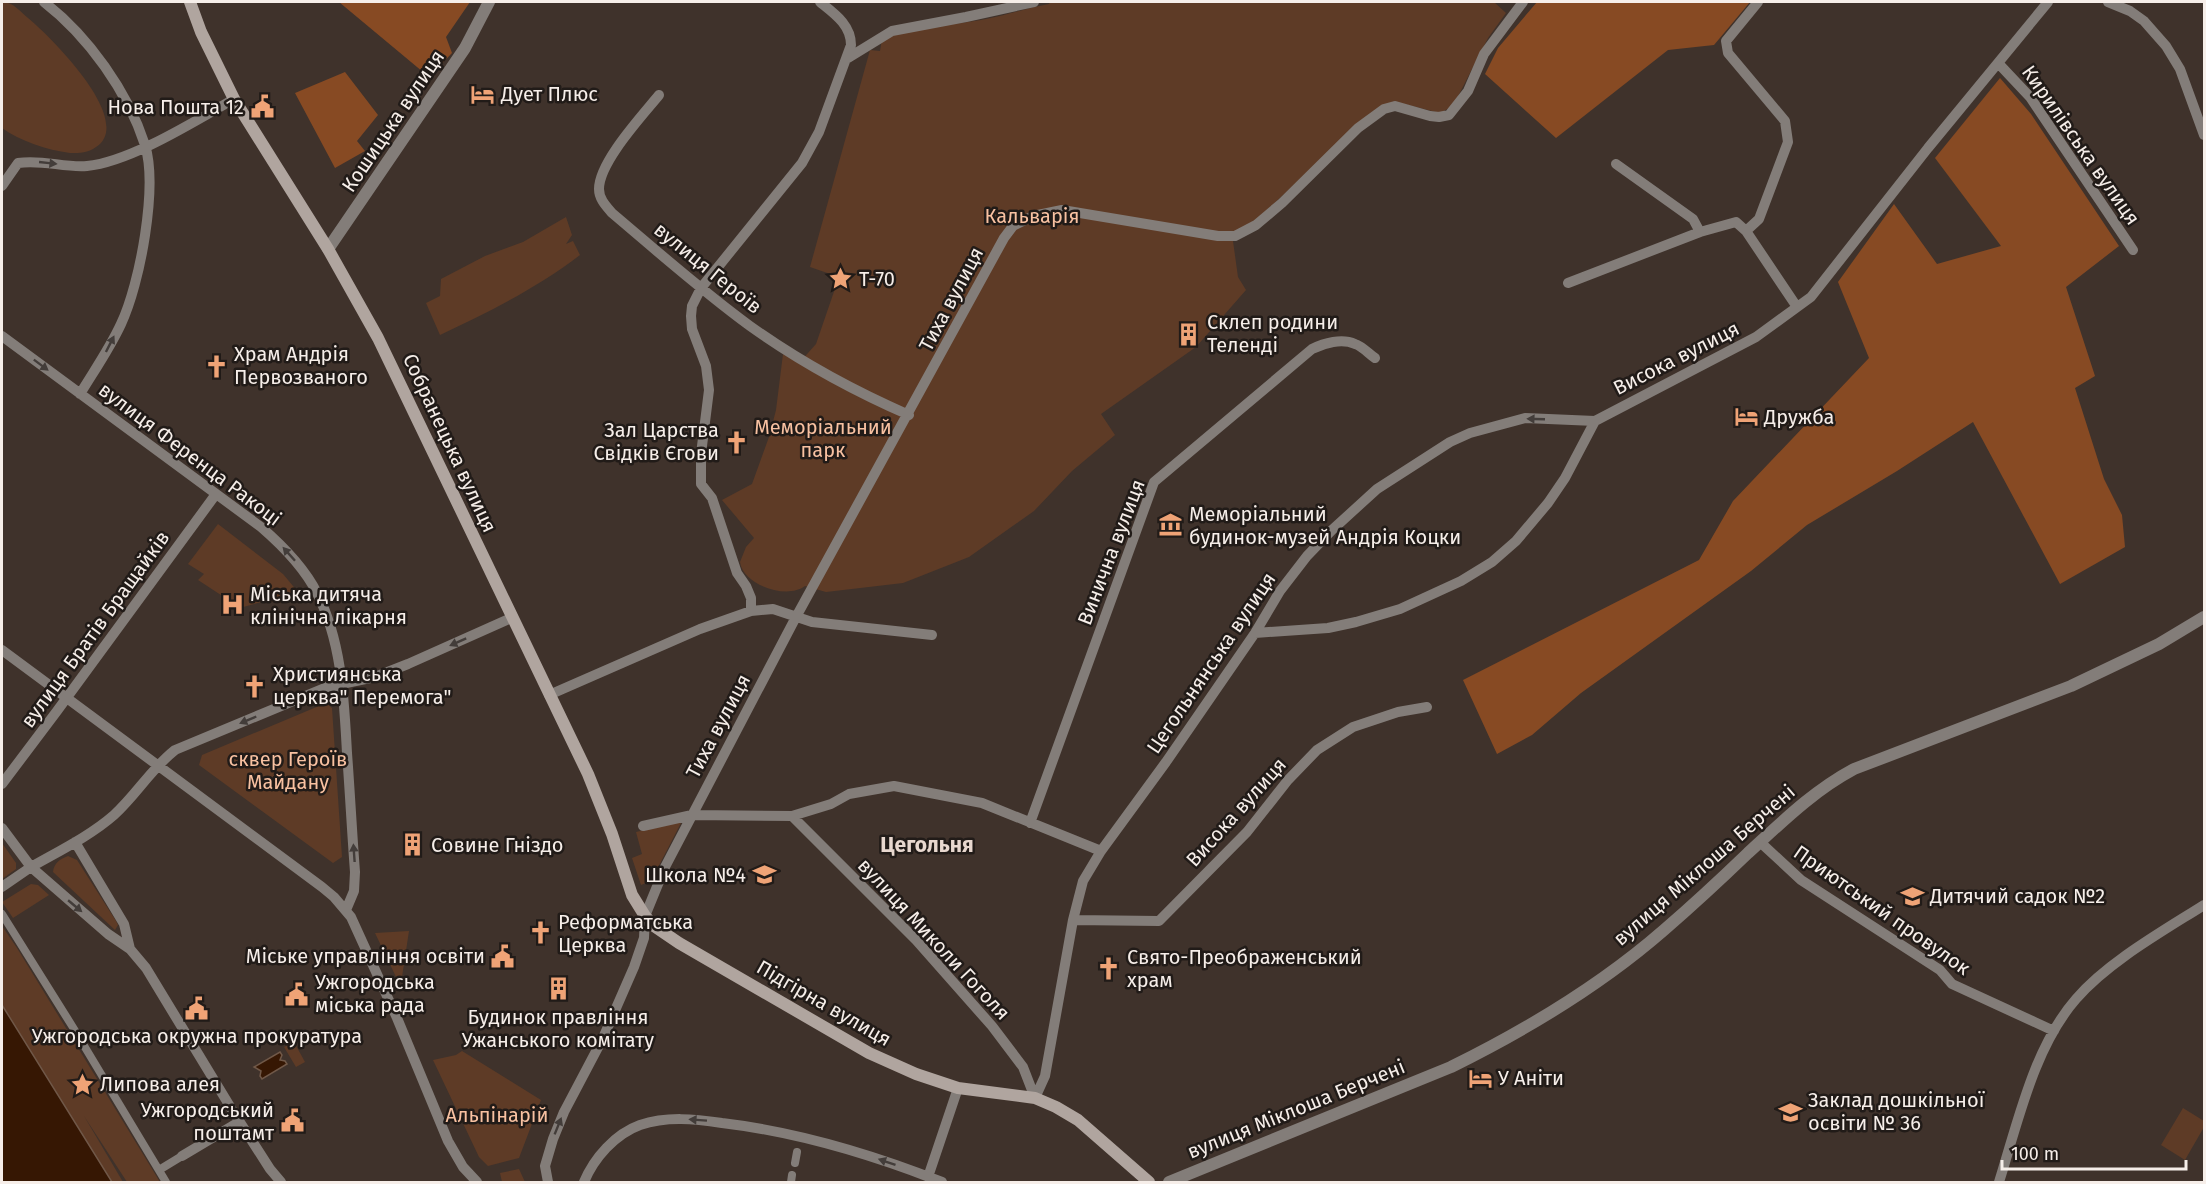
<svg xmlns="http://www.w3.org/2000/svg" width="2206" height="1184" font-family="'Fira Sans',sans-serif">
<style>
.green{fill:#5e3b26}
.forest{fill:#874a23}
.water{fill:#361703;stroke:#705848;stroke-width:1.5}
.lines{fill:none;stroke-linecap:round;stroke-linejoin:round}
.pedestrian{stroke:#837d79;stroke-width:8}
.minor{stroke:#837d79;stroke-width:10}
.tertiary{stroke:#837d79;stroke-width:12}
.secondary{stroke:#b0a59f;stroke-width:12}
.oneway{fill:#433d3a}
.labels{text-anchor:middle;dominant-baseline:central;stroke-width:5;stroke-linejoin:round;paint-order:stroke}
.poi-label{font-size:20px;fill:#f6eee9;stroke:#211b18;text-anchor:start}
.street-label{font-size:20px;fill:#f6eee9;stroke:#211b18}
.park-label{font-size:20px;fill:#f8c1a1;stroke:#211b18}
.neighbourhood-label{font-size:21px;font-weight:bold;fill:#e8d8cf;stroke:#211b18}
</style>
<rect width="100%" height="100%" fill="#3f322b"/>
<path class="green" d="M 2,2 C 12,1 21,12 28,18 C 50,36 136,121 96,147 C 88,153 80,153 70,153 C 47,150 20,141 2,128 Z
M 1050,2 L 1494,2 L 1506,13 L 1488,38 L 1453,106 L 1440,113 L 1396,102 L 1309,171 L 1253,223 L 1232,234 L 1238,277 L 1246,290 L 1196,347 L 1101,414 L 1115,435 L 1072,471 L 1034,511 L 969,557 L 903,583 L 826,592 L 805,586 C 787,600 743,585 740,562 L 746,547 L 754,538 L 722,500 L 752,484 L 769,437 L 776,410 L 783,354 L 800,362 L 816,344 L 839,277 L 810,267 L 870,50 L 880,51 L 882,39 C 914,26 951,26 986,19 C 1007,15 1027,8 1049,4 Z
M 566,217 L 572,235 L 566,244 L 573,241 L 580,255 C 537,288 489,312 440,335 L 426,303 L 440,296 L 441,279 L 485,256 L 523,242 Z
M 218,524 L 283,574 L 303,598 L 281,603 L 265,601 L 236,609 L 227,599 L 198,580 L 204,574 L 188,564 Z
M 326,703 L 332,708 L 342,857 L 333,863 L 199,765 L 202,755 Z
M 682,821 L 651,881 L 641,885 L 632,858 L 642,854 L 636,832 Z
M 2,843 L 16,863 L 16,869 L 2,879 Z
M 68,856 L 77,860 L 116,921 L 118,925 L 115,930 L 53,872 C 54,863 60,859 68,856 Z
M 31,884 L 38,885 L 49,895 L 13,918 L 2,902 Z
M 2,926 L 17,948 L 160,1182 L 127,1182 L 84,1116 L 123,1182 L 112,1182 L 2,1005 Z
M 409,931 L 402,977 L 397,979 L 375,933 Z
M 294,1042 L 305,1062 L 296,1067 L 284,1047 Z
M 462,1051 L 541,1100 L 519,1158 L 488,1166 L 479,1157 L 433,1060 L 456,1055 Z
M 2183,1108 L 2204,1121 L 2204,1127 L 2185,1160 L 2161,1145 Z
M 519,1169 L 525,1182 L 502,1182 L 500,1173 Z"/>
<path class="forest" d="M 339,2 L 470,2 L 446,37 L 452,53 L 429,77 Z
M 1537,2 L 1750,2 L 1714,45 L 1668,50 L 1556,138 L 1485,74 L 1498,48 Z
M 345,72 L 378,115 L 357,141 L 365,151 L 335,168 L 295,93 Z
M 2000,78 L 2031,114 L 2119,246 L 2066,287 L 2095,376 L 2075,388 L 2104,479 L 2122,515 L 2125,547 L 2060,584 L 1973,422 L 1897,471 L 1807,525 L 1751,571 L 1581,693 L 1532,735 L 1497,754 L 1463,680 L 1699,560 L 1733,501 L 1869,358 L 1838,282 L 1894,204 L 1937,264 L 2001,246 L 1935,158 Z"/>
<path class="water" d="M 2,1005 L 112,1182 L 2,1182 Z
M 280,1052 L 282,1055 L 280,1060 L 285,1061 L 287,1064 L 262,1079 L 260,1076 L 261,1071 L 254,1067 Z"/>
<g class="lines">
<path class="pedestrian" d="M 2,914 L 74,1029 L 166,1182
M 795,1163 L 797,1152
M 159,1170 L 182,1156
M 791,1182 L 792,1175"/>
<path class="minor" d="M 44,2 C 88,36 128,92 145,145 C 158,187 140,284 121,324 C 110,348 94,371 80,394
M 2108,2 L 2130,11 L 2144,21 L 2166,46 L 2180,69 L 2204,135
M 848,58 L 892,31 L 966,17 L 1034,2
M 1998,63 L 2030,97 L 2133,250
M 659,95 C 642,116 599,162 599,189 C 599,199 606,206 612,213 C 657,251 702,291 750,326 C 799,361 854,391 909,415
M 1616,164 L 1693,219 L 1700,232
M 2,186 L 18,163 C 42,159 64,168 87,166 C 130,162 195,121 234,99
M 1746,231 L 1759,219 L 1788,142 L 1785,121 L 1728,53 L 1726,41 L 1758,2
M 1568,283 L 1700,232 L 1736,222 L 1746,231 L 1797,307
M 2,336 L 261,527 C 283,546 304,567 317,593 C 342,642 344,699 347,753 C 350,793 352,833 355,872 L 354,891 L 346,910
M 751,611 L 751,598 L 746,586 L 737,573 L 712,498 L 701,484 L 701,454 L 709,390 L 706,366 L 692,329 L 691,316 L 692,306 L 701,288 L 802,163 L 819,132 L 851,45 C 851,25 835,14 820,2
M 1255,633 L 1328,628 L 1356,622 L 1400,609 L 1461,581 L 1492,562 L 1516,541 L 1548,503 L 1565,478 L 1595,421 L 1756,337 L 1811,297 L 1928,148 L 2048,2
M 2,650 L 322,887 L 334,897 L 351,917 L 397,1018 L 448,1141 L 463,1167 L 477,1182
M 549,695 L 700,629 L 751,611 L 773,609 L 812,622 L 932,635
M 2,784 L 57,711 L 216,494
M 792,816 L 916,940 L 992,1026 L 1023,1067 L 1035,1098
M 1030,823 L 1154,482 L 1312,349 C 1324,343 1342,338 1355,344 C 1362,346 1369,354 1375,358
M 643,826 L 692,815 L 792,816 L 831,804 L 849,794 L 894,786 L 982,803 L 1101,851
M 2,828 L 31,867 L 2,887
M 75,842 L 124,924 L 130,949
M 1760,842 L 1801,880 L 1940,970 L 1952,984 L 2054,1031
M 1073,920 L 1159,921 L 1247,832 L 1288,780 L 1317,750 L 1353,727 L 1398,712 L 1427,707
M 1035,1098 L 1045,1076 L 1073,920 L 1083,881 L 1101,851 L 1166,762 L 1255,633 L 1280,591 L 1307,556 L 1332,530 L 1377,489 L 1450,442 L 1470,433 L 1525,418 L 1595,421
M 182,1156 L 239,1122
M 928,1177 L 958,1088
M 281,1182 L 270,1169 L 234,1113 L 146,968 L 130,949 L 108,934 L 31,867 C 59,851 90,836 114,815 C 137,794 150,770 175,750 L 327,687 L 375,677 L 408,664 L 511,618
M 548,1182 L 545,1166 L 553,1139 L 564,1112 L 603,1038 L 634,967 L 644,938 L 645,916 L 665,867 L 796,617 L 1004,238 L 1013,226 L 1033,216 L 1062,210 L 1218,236 L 1235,236 L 1256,225 L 1282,203 L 1358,128 L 1384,109 L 1395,106 L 1430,116 L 1439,117 L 1449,115 L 1468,91 L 1484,54 L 1523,2
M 584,1182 C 594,1158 615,1134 640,1125 C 667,1116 695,1119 722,1123 C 798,1132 871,1154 942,1182
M 1999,1182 C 2018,1122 2034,1047 2076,999 C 2108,962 2163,931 2204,905"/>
<path class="tertiary" d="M 328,249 L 465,48 L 489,2
M 1169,1182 L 1451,1067 C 1526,1030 1601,985 1664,930 C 1693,905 1721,879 1748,853 C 1782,822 1813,791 1854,769 L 2071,686 L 2159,644 L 2204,617"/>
<path class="secondary" d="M 190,2 L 201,32 L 234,99 L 328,249 L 378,338 L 588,774 L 612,834 L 632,895 L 645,916 L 654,926 L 679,943 L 869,1053 L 916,1074 L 958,1088 L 1035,1098 L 1056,1107 L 1078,1120 L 1149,1182"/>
</g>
<defs><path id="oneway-solid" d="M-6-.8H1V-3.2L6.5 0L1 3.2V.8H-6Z" transform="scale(1.5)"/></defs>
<g class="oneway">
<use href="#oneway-solid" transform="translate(48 163) rotate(6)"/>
<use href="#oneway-solid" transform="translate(110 344) rotate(-63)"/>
<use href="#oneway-solid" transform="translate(41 365) rotate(37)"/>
<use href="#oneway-solid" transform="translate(1536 419) rotate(-178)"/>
<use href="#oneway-solid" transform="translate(289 554) rotate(-132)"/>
<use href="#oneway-solid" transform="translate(458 642) rotate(156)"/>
<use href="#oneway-solid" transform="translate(248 720) rotate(157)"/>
<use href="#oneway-solid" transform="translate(354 853) rotate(-94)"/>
<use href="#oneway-solid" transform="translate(75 906) rotate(40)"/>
<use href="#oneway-solid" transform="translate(698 1120) rotate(-176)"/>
<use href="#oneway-solid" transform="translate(558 1126) rotate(-68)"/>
<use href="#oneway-solid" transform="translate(887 1162) rotate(-161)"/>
</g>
<defs>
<symbol id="hotel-bare" viewBox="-9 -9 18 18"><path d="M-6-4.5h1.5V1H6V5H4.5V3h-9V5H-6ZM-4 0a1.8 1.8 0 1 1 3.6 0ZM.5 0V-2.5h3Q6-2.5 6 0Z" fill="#efa376" stroke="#211b18" stroke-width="2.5" paint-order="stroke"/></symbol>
<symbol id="civic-bare" viewBox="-9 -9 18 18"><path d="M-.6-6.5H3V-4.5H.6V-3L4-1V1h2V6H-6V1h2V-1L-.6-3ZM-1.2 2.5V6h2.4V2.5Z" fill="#efa376" stroke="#211b18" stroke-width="2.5" paint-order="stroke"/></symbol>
<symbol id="sight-bare" viewBox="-9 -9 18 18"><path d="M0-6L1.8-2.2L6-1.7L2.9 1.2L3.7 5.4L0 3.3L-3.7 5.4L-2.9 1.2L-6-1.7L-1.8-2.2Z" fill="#efa376" stroke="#211b18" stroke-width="2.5" paint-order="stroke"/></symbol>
<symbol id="building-bare" viewBox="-9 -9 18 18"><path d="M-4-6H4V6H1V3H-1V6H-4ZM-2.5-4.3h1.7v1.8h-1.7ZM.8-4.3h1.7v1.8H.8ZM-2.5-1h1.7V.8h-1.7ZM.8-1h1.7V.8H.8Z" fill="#efa376" stroke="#211b18" stroke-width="2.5" paint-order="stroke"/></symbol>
<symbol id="church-bare" viewBox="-9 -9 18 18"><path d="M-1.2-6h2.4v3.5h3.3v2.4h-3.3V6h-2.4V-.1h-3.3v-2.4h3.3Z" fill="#efa376" stroke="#211b18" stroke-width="2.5" paint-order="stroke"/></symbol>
<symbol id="museum-bare" viewBox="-9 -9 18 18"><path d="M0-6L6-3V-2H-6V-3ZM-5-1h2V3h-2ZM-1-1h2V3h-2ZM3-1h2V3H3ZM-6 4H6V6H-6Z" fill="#efa376" stroke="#211b18" stroke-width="2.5" paint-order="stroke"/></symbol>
<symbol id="hospital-bare" viewBox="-9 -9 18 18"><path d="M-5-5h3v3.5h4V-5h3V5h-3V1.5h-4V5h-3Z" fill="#efa376" stroke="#211b18" stroke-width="2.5" paint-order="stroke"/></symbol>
<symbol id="school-bare" viewBox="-9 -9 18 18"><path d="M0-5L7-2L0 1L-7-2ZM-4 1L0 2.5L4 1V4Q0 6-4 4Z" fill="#efa376" stroke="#211b18" stroke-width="2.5" paint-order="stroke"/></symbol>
</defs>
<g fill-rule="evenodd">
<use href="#hotel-bare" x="466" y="78" width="33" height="33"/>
<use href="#civic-bare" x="246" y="90" width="33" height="33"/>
<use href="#sight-bare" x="824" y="262" width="33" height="33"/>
<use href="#building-bare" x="1172" y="318" width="33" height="33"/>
<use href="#church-bare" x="200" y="350" width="33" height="33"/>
<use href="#hotel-bare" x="1730" y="400" width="33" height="33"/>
<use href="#church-bare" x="720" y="426" width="33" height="33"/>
<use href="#museum-bare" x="1154" y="508" width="33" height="33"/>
<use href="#hospital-bare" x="216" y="588" width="33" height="33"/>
<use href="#church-bare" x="238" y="670" width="33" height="33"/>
<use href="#building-bare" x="396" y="828" width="33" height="33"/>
<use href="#school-bare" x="748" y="858" width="33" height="33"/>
<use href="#school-bare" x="1896" y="880" width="33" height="33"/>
<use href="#church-bare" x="524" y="916" width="33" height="33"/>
<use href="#civic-bare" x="486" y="940" width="33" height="33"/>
<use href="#church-bare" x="1092" y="952" width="33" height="33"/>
<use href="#building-bare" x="542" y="972" width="33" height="33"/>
<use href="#civic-bare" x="280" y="978" width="33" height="33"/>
<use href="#civic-bare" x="180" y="992" width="33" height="33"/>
<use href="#hotel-bare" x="1464" y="1062" width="33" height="33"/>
<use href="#sight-bare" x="66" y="1068" width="33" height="33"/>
<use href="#school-bare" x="1774" y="1096" width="33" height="33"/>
<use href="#civic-bare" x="276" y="1104" width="33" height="33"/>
</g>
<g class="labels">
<g class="poi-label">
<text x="501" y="94">Дует Плюс</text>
<text x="244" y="107" text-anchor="end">Нова Пошта 12</text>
<text x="859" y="279">Т-70</text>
<text x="1207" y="322">Склеп родини<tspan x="1207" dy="23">Теленді</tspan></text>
<text x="234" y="354">Храм Андрія<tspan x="234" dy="23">Первозваного</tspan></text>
<text x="1764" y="417">Дружба</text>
<text x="719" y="430" text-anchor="end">Зал Царства<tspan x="719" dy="23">Свідків Єгови</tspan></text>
<text x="1189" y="514">Меморіальний<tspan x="1189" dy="23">будинок-музей Андрія Коцки</tspan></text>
<text x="250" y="594">Міська дитяча<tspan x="250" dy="23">клінічна лікарня</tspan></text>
<text x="273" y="674">Християнська<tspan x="273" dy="23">церква" Перемога"</tspan></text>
<text x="431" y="845">Совине Гніздо</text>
<text x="746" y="875" text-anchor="end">Школа №4</text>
<text x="1930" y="896">Дитячий садок №2</text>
<text x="558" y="922">Реформатська<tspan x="558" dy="23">Церква</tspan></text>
<text x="485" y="956" text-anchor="end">Міське управління освіти</text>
<text x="1127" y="957">Свято-Преображенський<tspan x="1127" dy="23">храм</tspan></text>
<text x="315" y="982">Ужгородська<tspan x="315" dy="23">міська рада</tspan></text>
<text x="558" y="1017" text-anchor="middle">Будинок правління<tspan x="558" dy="23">Ужанського комітату</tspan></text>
<text x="197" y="1036" text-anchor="middle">Ужгородська окружна прокуратура</text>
<text x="1498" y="1078">У Аніти</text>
<text x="100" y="1084">Липова алея</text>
<text x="1808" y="1100">Заклад дошкільної<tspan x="1808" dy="23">освіти № 36</tspan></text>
<text x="274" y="1110" text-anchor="end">Ужгородський<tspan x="274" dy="23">поштамт</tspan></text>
</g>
<g class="street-label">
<text transform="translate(393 121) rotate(-56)">Кошицька вулиця</text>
<text transform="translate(2081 145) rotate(55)">Кирилівська вулиця</text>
<text transform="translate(708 268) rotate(39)">вулиця Героїв</text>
<text transform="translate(951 299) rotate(-62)">Тиха вулиця</text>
<text transform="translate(1676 358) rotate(-27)">Висока вулиця</text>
<text transform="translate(450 443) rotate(65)">Собранецька вулиця</text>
<text transform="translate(190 454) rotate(37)">вулиця Ференца Ракоці</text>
<text transform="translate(1111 552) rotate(-69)">Винична вулиця</text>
<text transform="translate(95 629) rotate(-54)">вулиця Братів Бращайків</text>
<text transform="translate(1211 663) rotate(-56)">Цегольнянська вулиця</text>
<text transform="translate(718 726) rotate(-62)">Тиха вулиця</text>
<text transform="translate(1236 812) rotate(-48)">Висока вулиця</text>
<text transform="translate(1704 865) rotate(-41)">вулиця Міклоша Берчені</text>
<text transform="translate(1882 910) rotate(35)">Приютський провулок</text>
<text transform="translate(934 939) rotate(47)">вулиця Миколи Гоголя</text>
<text transform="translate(824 1003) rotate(30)">Підгірна вулиця</text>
<text transform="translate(1296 1109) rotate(-22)">вулиця Міклоша Берчені</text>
</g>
<g class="park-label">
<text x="1032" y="216">Кальварія</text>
<text x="823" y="427">Меморіальний<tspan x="823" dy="23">парк</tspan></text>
<text x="288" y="759">сквер Героїв<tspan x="288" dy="23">Майдану</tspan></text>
<text x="497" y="1115">Альпінарій</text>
</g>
<g class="neighbourhood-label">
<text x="927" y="845">Цегольня</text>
</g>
</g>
<rect width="2206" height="1184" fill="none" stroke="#f6eee9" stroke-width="6"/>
<path d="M2002 1160v9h184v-9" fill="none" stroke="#f6eee9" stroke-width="3"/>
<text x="2011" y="1160" font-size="18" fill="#f6eee9" stroke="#211b18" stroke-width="4.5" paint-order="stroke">100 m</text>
</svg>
